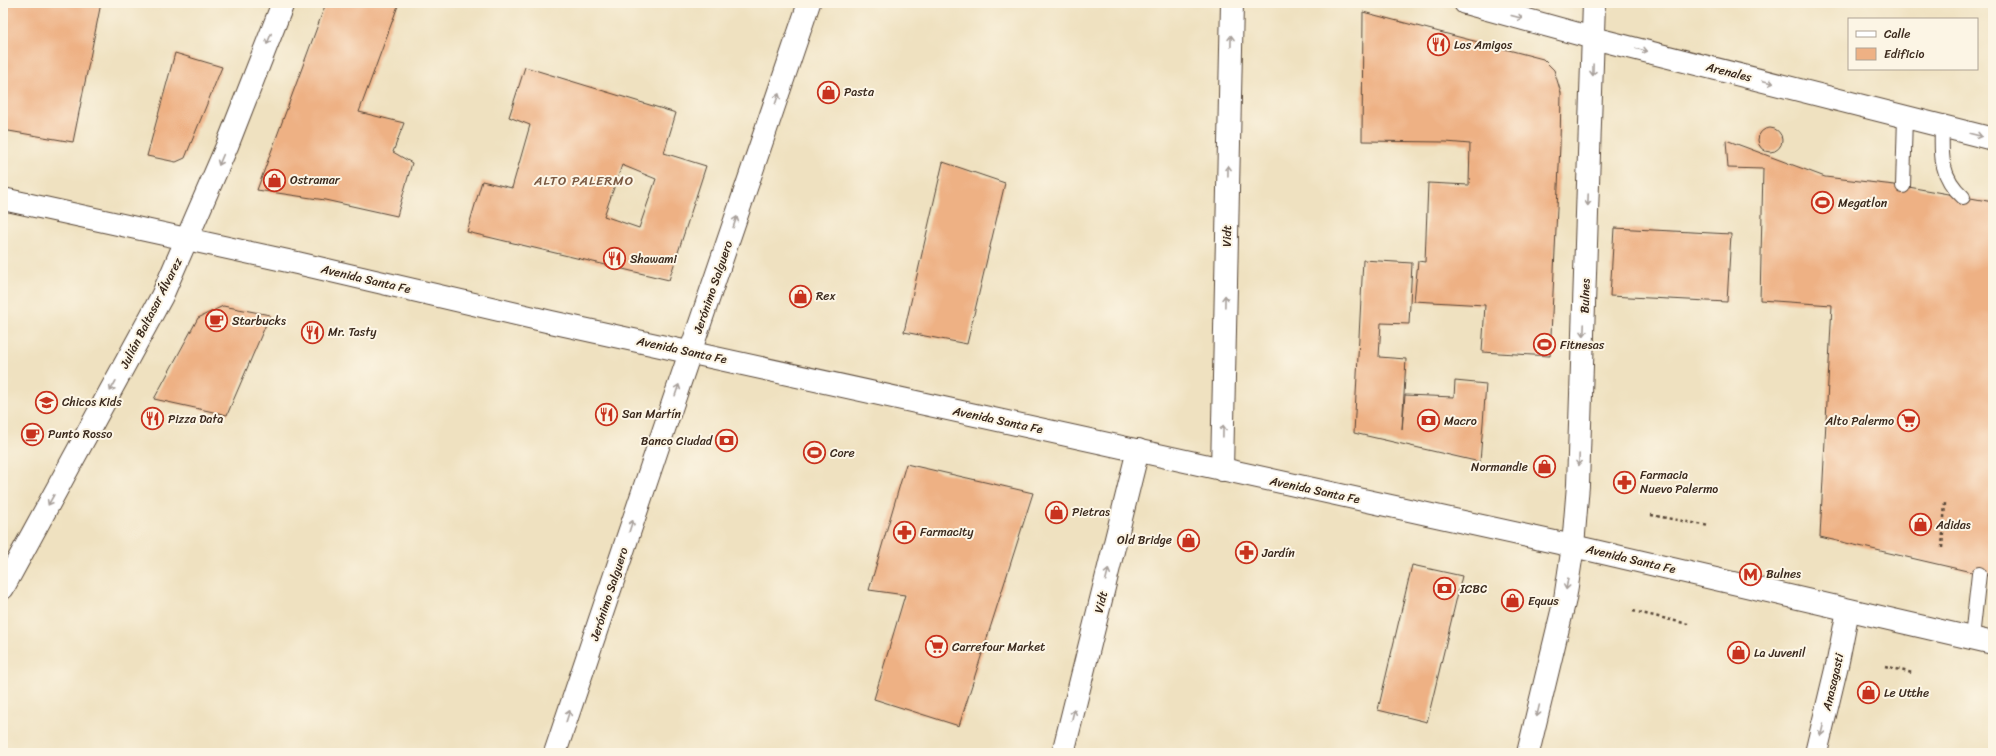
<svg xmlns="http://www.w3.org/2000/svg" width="1996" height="756" font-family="Sriracha,sans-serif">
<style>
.building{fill:#eeb184;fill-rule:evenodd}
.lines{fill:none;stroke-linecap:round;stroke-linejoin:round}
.service-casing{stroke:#564536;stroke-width:16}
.minor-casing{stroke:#564536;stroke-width:24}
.tertiary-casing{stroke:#564536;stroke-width:24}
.secondary-casing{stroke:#564536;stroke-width:24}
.path{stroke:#564536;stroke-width:2.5;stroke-dasharray:3 3;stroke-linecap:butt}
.service{stroke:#fff;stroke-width:14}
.minor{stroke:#fff;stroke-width:22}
.tertiary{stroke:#fff;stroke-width:22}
.secondary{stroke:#fff;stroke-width:22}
.oneway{stroke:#a79f9a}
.labels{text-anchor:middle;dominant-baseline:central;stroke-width:4;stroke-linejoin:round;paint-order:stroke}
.poi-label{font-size:12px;fill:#3b2a1e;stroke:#fcf5e5;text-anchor:start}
.street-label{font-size:12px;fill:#3b2a1e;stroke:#fcf5e5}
.neighbourhood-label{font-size:13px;letter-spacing:1px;fill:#7a5942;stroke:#fcf5e5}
</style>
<rect width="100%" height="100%" fill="#fcf5e5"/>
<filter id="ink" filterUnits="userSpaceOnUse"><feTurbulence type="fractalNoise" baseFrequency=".025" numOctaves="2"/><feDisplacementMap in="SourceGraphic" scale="8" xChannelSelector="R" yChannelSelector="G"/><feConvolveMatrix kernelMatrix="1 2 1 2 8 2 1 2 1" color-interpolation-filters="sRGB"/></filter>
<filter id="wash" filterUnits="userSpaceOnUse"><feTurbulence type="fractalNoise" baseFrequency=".012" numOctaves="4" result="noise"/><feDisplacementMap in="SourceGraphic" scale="16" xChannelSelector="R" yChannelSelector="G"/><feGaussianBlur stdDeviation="0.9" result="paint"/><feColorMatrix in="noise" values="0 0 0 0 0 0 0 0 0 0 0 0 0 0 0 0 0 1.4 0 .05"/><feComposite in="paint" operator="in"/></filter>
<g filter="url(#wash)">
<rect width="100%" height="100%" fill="#efe1c0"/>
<g id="blocks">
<path class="building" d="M 3,3 L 101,3 L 73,142 L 3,130 Z
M 326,3 L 399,3 L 359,112 L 404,123 L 393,152 L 412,163 L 397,216 L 325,200 L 257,190 Z
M 1363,12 L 1543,59 L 1554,70 L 1561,93 L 1560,145 L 1550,356 L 1482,352 L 1485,305 L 1414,301 L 1418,261 L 1425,262 L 1428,183 L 1469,185 L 1470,144 L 1446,142 L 1362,141 Z
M 175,53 L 222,67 L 185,158 L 176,162 L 147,156 Z
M 525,67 L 676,113 L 664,153 L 706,166 L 669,280 L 467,232 L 482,181 L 512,188 L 530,125 L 509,117 ZM 622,165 L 656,179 L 639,228 L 604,216 Z
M1758 140a12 12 0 1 1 24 0a12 12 0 1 1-24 0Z
M 1726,140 L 1825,177 L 1903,186 L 1993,202 L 1993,577 L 1820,537 L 1832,305 L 1760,300 L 1763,169 L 1728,168 Z
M 943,162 L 1005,183 L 967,344 L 904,332 Z
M 1614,228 L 1731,234 L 1727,302 L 1610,296 Z
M 1363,260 L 1412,263 L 1409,324 L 1381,323 L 1379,357 L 1406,359 L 1402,430 L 1405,395 L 1454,397 L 1455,381 L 1486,384 L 1480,462 L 1354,433 Z
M 223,306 L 270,315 L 227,415 L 154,399 L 198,318 Z
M 906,464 L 1033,493 L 959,726 L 874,699 L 905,595 L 869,590 Z
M 1412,565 L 1462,576 L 1427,722 L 1378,710 Z"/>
</g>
</g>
<g filter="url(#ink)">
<use href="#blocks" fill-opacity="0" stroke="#564536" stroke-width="1"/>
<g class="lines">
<defs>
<path id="service" d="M 1942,127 C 1941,155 1940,177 1963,197
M 1903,186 L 1905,117
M 1972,638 L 1979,574"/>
<path id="minor" d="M 1465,3 L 1593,38 L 1993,139
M 1222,470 L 1232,3
M 3,588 L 162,296 L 227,146 L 283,3
M 1063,753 L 1138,450
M 1528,753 L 1565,599 L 1573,546 L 1578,485 L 1594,3
M 1816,753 L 1838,661 L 1848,610"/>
<path id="tertiary" d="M 555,753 L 662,435 L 809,3"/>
<path id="secondary" d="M 3,199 L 297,263 L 551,322 L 1573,546 L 1993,643"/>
</defs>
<use href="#service" class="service-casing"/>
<use href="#minor" class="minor-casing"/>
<use href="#tertiary" class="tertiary-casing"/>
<use href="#secondary" class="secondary-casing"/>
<path class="path" d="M 1651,515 L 1709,526
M 1942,548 L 1945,503
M 1633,611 L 1688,624
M 1885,666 L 1912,673"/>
<use href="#service" class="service"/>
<use href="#minor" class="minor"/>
<use href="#tertiary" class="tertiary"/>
<use href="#secondary" class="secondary"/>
</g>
<defs><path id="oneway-shaft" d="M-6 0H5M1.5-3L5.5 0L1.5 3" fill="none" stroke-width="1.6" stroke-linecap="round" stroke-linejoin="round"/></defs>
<g class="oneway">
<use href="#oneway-shaft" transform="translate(1517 17) rotate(15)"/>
<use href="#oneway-shaft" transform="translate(269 39) rotate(112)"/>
<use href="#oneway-shaft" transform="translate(1231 41) rotate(-89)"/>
<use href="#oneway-shaft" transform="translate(1642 50) rotate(14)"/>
<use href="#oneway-shaft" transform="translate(1593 70) rotate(91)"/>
<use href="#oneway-shaft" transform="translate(1768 82) rotate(14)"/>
<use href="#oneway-shaft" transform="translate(777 99) rotate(-71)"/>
<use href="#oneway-shaft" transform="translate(1976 135) rotate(14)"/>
<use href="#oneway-shaft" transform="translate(221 160) rotate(113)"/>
<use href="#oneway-shaft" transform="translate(1228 171) rotate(-89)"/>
<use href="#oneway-shaft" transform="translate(1588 200) rotate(92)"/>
<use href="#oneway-shaft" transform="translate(735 222) rotate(-71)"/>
<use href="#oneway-shaft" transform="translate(1225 301) rotate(-89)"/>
<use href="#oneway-shaft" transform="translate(1584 330) rotate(92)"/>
<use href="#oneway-shaft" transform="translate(113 386) rotate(119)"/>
<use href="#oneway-shaft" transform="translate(677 390) rotate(-71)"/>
<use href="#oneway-shaft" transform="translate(1223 431) rotate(-89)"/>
<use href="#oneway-shaft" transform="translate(1579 460) rotate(92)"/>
<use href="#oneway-shaft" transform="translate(51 500) rotate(119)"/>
<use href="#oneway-shaft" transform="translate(631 526) rotate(-72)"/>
<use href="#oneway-shaft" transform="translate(1107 575) rotate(-76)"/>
<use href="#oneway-shaft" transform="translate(1567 584) rotate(99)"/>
<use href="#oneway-shaft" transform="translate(1538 711) rotate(103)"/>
<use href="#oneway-shaft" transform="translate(1073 715) rotate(-76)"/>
<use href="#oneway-shaft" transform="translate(568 716) rotate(-72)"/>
<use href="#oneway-shaft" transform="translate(1822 730) rotate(103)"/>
</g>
</g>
<defs>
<symbol id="restaurant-ring" viewBox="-11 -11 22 22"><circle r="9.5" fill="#fcf5e5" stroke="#c8321e" stroke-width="1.5"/><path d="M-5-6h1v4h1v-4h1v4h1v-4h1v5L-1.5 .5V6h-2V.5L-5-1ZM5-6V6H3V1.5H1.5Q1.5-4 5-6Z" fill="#c8321e"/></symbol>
<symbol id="shop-ring" viewBox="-11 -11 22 22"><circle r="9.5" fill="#fcf5e5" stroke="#c8321e" stroke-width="1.5"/><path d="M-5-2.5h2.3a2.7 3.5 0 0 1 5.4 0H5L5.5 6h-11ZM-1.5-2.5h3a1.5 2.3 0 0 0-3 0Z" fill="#c8321e"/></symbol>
<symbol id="stadium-ring" viewBox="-11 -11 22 22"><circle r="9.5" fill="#fcf5e5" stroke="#c8321e" stroke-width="1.5"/><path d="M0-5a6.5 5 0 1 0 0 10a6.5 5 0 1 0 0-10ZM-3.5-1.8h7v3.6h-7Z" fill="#c8321e"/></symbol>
<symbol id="cafe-ring" viewBox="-11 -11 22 22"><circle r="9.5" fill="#fcf5e5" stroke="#c8321e" stroke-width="1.5"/><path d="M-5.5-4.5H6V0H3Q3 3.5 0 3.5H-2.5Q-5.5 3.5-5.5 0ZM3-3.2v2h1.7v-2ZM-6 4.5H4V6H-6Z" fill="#c8321e"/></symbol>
<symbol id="school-ring" viewBox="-11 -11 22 22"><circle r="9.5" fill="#fcf5e5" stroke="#c8321e" stroke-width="1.5"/><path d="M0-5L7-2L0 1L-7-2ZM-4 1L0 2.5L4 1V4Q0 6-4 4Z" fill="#c8321e"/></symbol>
<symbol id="bank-ring" viewBox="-11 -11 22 22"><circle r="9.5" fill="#fcf5e5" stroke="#c8321e" stroke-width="1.5"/><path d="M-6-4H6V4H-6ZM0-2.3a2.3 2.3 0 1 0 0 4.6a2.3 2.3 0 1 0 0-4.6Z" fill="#c8321e"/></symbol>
<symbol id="supermarket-ring" viewBox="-11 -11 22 22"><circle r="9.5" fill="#fcf5e5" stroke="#c8321e" stroke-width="1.5"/><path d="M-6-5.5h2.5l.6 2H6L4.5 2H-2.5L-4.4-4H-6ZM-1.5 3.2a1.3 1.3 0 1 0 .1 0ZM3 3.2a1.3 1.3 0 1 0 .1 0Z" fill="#c8321e"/></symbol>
<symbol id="pharmacy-ring" viewBox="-11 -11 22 22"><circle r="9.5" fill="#fcf5e5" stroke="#c8321e" stroke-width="1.5"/><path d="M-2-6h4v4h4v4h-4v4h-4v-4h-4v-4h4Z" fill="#c8321e"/></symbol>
<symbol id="metro-ring" viewBox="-11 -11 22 22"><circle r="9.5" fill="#fcf5e5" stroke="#c8321e" stroke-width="1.5"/><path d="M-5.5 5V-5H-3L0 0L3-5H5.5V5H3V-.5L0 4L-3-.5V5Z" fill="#c8321e"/></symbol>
</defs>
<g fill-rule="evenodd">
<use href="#restaurant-ring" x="1426" y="32" width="25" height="25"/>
<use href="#shop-ring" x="816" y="80" width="25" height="25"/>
<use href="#shop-ring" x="262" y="168" width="25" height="25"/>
<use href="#stadium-ring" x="1810" y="190" width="25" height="25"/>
<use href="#restaurant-ring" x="602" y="246" width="25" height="25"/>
<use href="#shop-ring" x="788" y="284" width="25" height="25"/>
<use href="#cafe-ring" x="204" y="308" width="25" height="25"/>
<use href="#restaurant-ring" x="300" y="320" width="25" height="25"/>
<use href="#stadium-ring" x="1532" y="332" width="25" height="25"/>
<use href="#school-ring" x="34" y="390" width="25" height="25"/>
<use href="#restaurant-ring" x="594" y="402" width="25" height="25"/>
<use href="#restaurant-ring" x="140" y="406" width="25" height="25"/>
<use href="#bank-ring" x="1416" y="408" width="25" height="25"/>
<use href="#supermarket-ring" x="1896" y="408" width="25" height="25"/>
<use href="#cafe-ring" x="20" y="422" width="25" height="25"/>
<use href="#bank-ring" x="714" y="428" width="25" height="25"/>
<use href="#stadium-ring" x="802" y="440" width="25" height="25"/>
<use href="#shop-ring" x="1532" y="454" width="25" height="25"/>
<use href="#pharmacy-ring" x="1612" y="470" width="25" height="25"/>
<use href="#shop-ring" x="1044" y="500" width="25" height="25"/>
<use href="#shop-ring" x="1908" y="512" width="25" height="25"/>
<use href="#pharmacy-ring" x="892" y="520" width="25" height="25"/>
<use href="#shop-ring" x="1176" y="528" width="25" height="25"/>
<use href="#pharmacy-ring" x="1234" y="540" width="25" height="25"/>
<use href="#metro-ring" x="1738" y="562" width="25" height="25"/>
<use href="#bank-ring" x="1432" y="576" width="25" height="25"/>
<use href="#shop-ring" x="1500" y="588" width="25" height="25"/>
<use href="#supermarket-ring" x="924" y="634" width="25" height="25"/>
<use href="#shop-ring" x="1726" y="640" width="25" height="25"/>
<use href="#shop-ring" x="1856" y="680" width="25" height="25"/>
</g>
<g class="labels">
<g class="poi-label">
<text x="1454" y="45">Los Amigos</text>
<text x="844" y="92">Pasta</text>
<text x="290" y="180">Ostramar</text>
<text x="1838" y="203">Megatlon</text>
<text x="630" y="259">Shawami</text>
<text x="816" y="296">Rex</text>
<text x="232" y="321">Starbucks</text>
<text x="328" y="332">Mr. Tasty</text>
<text x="1560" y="345">Fitnesas</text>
<text x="62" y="402">Chicos Kids</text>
<text x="622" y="414">San Martín</text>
<text x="168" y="419">Pizza Data</text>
<text x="1444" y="421">Macro</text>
<text x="1894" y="421" text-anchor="end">Alto Palermo</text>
<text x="48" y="434">Punto Rosso</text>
<text x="712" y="441" text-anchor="end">Banco Ciudad</text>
<text x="830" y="453">Core</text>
<text x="1528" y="467" text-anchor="end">Normandie</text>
<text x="1640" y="475">Farmacia<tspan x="1640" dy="14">Nuevo Palermo</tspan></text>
<text x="1072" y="512">Pietras</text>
<text x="1936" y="525">Adidas</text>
<text x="920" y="532">Farmacity</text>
<text x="1172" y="540" text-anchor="end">Old Bridge</text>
<text x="1262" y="553">Jardín</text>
<text x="1766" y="574">Bulnes</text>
<text x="1460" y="589">ICBC</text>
<text x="1528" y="601">Equus</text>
<text x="952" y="647">Carrefour Market</text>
<text x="1754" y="653">La Juvenil</text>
<text x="1884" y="693">Le Utthe</text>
</g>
<g class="street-label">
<text transform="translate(1729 72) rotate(14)">Arenales</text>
<text transform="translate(1227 236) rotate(-89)">Vidt</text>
<text transform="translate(366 279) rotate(13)">Avenida Santa Fe</text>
<text transform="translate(713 287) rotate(-71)">Jerónimo Salguero</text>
<text transform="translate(1585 296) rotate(-88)">Bulnes</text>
<text transform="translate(151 313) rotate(-63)">Julián Baltasar Álvarez</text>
<text transform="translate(682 350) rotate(12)">Avenida Santa Fe</text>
<text transform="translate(998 420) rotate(12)">Avenida Santa Fe</text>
<text transform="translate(1315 490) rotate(12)">Avenida Santa Fe</text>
<text transform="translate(1631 559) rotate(13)">Avenida Santa Fe</text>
<text transform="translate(609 594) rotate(-72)">Jerónimo Salguero</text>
<text transform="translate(1101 602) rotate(-76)">Vidt</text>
<text transform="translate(1833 682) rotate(-77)">Anasagasti</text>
</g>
<g class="neighbourhood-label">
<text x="584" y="180">ALTO PALERMO</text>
</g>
</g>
<rect width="1996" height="756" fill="none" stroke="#fcf5e5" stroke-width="16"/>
<rect x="1848" y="18" width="130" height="52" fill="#fcf5e5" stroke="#afa495"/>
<rect x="1856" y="31" width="20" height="6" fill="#ffffff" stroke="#afa495"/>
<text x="1884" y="38" font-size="12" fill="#3b2a1e">Calle</text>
<rect x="1856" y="48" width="20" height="12" fill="#eeb184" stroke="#afa495"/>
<text x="1884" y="58" font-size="12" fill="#3b2a1e">Edificio</text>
</svg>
